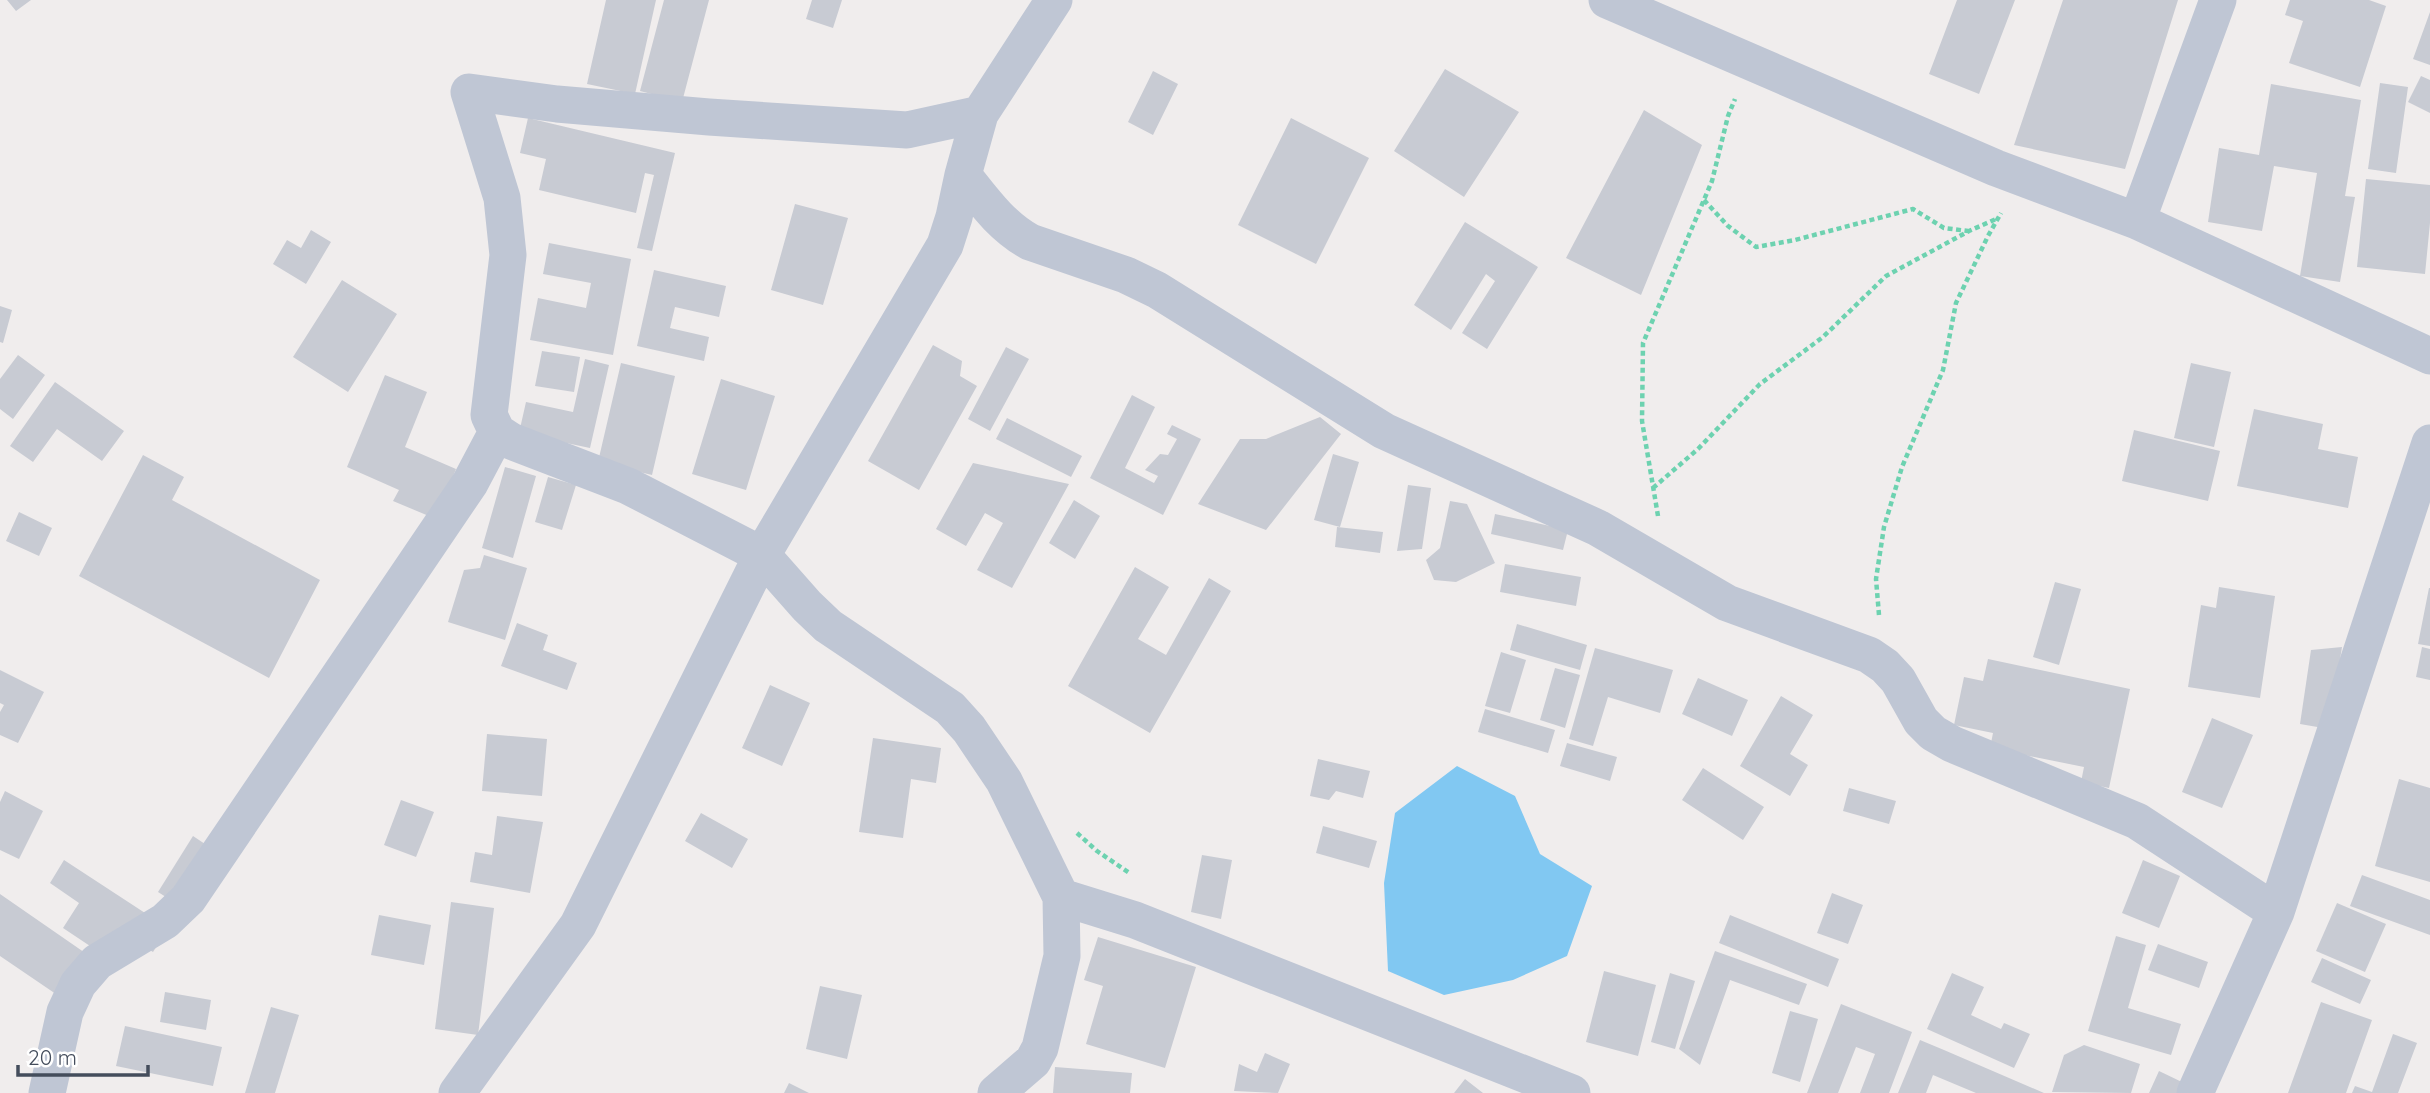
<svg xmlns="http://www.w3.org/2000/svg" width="2430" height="1093" font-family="Quicksand,sans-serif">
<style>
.water{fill:#81c8f2}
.building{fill:#c8cbd3}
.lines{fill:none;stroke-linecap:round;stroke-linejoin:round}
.path{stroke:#6dd2b0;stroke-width:4.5;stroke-dasharray:5 3.5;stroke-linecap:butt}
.minor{stroke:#bfc6d4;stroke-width:37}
</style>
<rect width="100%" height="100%" fill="#f0eded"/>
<path class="water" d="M 1457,766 L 1515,796 L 1540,854 L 1592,886 L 1567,956 L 1513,980 L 1444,995 L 1388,971 L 1384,883 L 1395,813 Z"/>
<path class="building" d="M 7,0 L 31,0 L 16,11 Z
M 606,0 L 656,0 L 635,94 L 587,84 Z
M 664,0 L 709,0 L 682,102 L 640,91 Z
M 812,0 L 842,0 L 833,28 L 806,19 Z
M 1957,0 L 2015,0 L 1979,94 L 1929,74 Z
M 2063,0 L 2178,0 L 2125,169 L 2014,145 Z
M 2290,0 L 2369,0 L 2386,6 L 2360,87 L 2289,63 L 2303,21 L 2285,15 Z
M 2430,12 L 2430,65 L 2413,59 Z
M 1445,69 L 1519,112 L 1464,197 L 1394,151 Z
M 1153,71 L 1178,84 L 1153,135 L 1128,122 Z
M 2421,76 L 2430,80 L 2430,113 L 2408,102 Z
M 2380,83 L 2408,87 L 2396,173 L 2368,169 Z
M 2271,84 L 2361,100 L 2345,196 L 2355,197 L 2340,282 L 2300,276 L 2317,173 L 2274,166 L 2262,231 L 2208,222 L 2219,148 L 2259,155 Z
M 1644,110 L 1702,145 L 1641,295 L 1566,258 Z
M 528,118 L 675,153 L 652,251 L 637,248 L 654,175 L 645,173 L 636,213 L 539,190 L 546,159 L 520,153 Z
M 1291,118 L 1369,158 L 1316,264 L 1238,225 Z
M 2366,179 L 2430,185 L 2430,223 L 2425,274 L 2357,267 Z
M 795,204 L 848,218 L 823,305 L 771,290 Z
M 1465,222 L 1538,267 L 1487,349 L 1462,333 L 1495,281 L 1486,274 L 1451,330 L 1414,305 Z
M 311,230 L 331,242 L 306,284 L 273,264 L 287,240 L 301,248 Z
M 549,243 L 631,259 L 613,355 L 530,340 L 538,298 L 586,308 L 591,283 L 543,274 Z
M 654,270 L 726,286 L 719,317 L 675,307 L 670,328 L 709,337 L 704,361 L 637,346 Z
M 342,280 L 397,314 L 348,392 L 293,357 Z
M 0,306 L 12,310 L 3,343 L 0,342 Z
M 933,345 L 962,361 L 960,376 L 977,386 L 919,490 L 868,461 Z
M 1006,347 L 1029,359 L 990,431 L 968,419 Z
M 542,351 L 580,357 L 574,392 L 535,386 Z
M 18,355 L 45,375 L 13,419 L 0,409 L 0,379 Z
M 585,359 L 609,365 L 590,448 L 519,433 L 526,402 L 573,412 Z
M 621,363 L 675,376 L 652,475 L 598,462 Z
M 2191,363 L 2231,372 L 2214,447 L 2174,438 Z
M 385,375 L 427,392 L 405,447 L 456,469 L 436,519 L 393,501 L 399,490 L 347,467 Z
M 721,379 L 775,396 L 746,490 L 692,474 Z
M 55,382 L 124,431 L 102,461 L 57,429 L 33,462 L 10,446 Z
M 1132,395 L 1155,407 L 1125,468 L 1154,483 L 1158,476 L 1145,470 L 1160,454 L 1168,455 L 1177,439 L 1167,434 L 1172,425 L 1201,439 L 1163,515 L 1090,478 Z
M 2254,409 L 2323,424 L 2318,449 L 2358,457 L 2348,508 L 2237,486 Z
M 1320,417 L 1341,434 L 1266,530 L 1198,504 L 1240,439 L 1266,439 Z
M 1007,418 L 1082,456 L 1071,477 L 996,439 Z
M 2134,430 L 2220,451 L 2208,501 L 2122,481 Z
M 1333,454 L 1359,462 L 1340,527 L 1314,520 Z
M 143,455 L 184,477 L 172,500 L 320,580 L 269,678 L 79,576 Z
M 973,463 L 1069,484 L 1012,588 L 977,570 L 1003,523 L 985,513 L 966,546 L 936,529 Z
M 505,467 L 536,476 L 513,558 L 482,548 Z
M 548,477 L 576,485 L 562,530 L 535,522 Z
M 1408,485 L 1431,488 L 1422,549 L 1397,551 Z
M 1074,500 L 1100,516 L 1075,559 L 1049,543 Z
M 1450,501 L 1467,504 L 1495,563 L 1456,582 L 1434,580 L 1426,560 L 1440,548 Z
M 19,512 L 52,528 L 39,556 L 6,541 Z
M 1495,514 L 1568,530 L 1563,550 L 1491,534 Z
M 1337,527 L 1383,532 L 1380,553 L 1335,547 Z
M 484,555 L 527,568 L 505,640 L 448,622 L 464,570 L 480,568 Z
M 1505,564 L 1581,577 L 1576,606 L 1500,592 Z
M 1135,567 L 1169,587 L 1138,639 L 1166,655 L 1209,578 L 1231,591 L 1150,733 L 1068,686 Z
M 2055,582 L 2081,589 L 2059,665 L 2033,657 Z
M 2219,587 L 2275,596 L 2260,698 L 2188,687 L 2201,605 L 2216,608 Z
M 2429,588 L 2430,588 L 2430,646 L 2418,644 Z
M 517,623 L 548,635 L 543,650 L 577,663 L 567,690 L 501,666 Z
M 1517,624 L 1587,645 L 1580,670 L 1510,650 Z
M 2342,647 L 2329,729 L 2300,724 L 2311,650 Z
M 2422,647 L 2430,649 L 2430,680 L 2416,677 Z
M 1595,648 L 1673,670 L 1660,713 L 1608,697 L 1593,746 L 1569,739 Z
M 1501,652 L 1526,660 L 1510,713 L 1485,706 Z
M 1988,659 L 2130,689 L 2109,788 L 2081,782 L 2084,767 L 1990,748 L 1993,733 L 1954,725 L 1964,677 L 1983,681 Z
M 1555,668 L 1580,675 L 1565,728 L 1540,720 Z
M 0,670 L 44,692 L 18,743 L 0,735 L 0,712 L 4,705 L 0,703 Z
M 1698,678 L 1748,700 L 1732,736 L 1682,714 Z
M 770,685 L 810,703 L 782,766 L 742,748 Z
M 1781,696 L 1813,715 L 1790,754 L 1808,765 L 1790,796 L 1740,766 Z
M 1485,709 L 1555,730 L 1548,753 L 1478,732 Z
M 2212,718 L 2253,735 L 2222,808 L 2182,792 Z
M 487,734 L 547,739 L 542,796 L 482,791 Z
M 873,738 L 941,748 L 936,783 L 911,779 L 903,838 L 859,832 Z
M 1567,743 L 1617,757 L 1610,781 L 1560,766 Z
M 1318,759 L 1370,771 L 1363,798 L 1336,791 L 1329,800 L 1310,796 Z
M 1703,768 L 1764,807 L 1743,840 L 1682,800 Z
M 2399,779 L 2430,788 L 2430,882 L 2375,866 Z
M 1849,788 L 1896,801 L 1889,824 L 1843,811 Z
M 5,791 L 43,811 L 19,859 L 0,850 L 0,802 Z
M 401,800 L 434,812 L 416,857 L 384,845 Z
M 701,813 L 748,839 L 732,868 L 685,841 Z
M 497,816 L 543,822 L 530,893 L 470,882 L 475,852 L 492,855 Z
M 1323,826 L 1377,841 L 1369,868 L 1316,853 Z
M 193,836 L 223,856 L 188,911 L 158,892 Z
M 1202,855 L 1232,860 L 1221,919 L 1191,912 Z
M 64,860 L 168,928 L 153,952 L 121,932 L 105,956 L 63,928 L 79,903 L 50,883 Z
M 2143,860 L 2180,876 L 2159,928 L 2122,913 Z
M 2362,875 L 2430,900 L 2430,935 L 2350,906 Z
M 1832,893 L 1863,905 L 1848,944 L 1817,933 Z
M 0,894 L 104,966 L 75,1007 L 0,956 Z
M 451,902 L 494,908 L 478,1035 L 435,1029 Z
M 2337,903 L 2386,924 L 2365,972 L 2316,951 Z
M 379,915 L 431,925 L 424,965 L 371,955 Z
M 1730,915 L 1839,959 L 1828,987 L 1719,943 Z
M 2116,936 L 2146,945 L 2128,1008 L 2181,1024 L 2171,1055 L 2088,1031 Z
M 1098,937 L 1196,967 L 1165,1068 L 1086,1044 L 1103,986 L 1084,980 Z
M 2158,944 L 2208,962 L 2199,988 L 2148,970 Z
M 1715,951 L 1807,984 L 1799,1005 L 1730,980 L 1700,1065 L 1679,1049 Z
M 2322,958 L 2371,980 L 2360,1004 L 2311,982 Z
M 1604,971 L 1656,985 L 1638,1056 L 1586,1042 Z
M 1670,973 L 1695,981 L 1675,1049 L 1651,1042 Z
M 1952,973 L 1984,987 L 1971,1015 L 2001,1029 L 2004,1023 L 2030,1034 L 2014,1068 L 1927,1029 Z
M 820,986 L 862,995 L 847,1059 L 806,1049 Z
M 165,992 L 211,1000 L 206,1030 L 160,1022 Z
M 2321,1002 L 2372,1020 L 2346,1093 L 2288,1093 Z
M 1841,1004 L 1912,1032 L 1889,1093 L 1860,1093 L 1875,1054 L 1856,1047 L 1838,1093 L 1807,1093 Z
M 271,1007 L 299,1015 L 275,1093 L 245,1093 Z
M 1790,1011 L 1818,1019 L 1800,1082 L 1772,1073 Z
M 125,1026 L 222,1047 L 213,1086 L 116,1066 Z
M 2393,1034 L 2417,1043 L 2398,1093 L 2352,1093 L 2355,1086 L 2372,1092 Z
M 1920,1040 L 1944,1050 L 2044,1093 L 1976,1093 L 1933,1075 L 1926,1093 L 1898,1093 Z
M 2084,1045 L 2140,1064 L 2131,1093 L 2052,1092 L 2064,1055 Z
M 1265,1053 L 1290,1064 L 1278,1093 L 1234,1091 L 1239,1064 L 1257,1072 Z
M 1055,1067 L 1132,1073 L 1130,1093 L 1053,1093 Z
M 2159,1071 L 2184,1083 L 2179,1093 L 2149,1093 Z
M 1465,1079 L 1483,1093 L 1454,1093 Z
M 789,1083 L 809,1093 L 784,1093 Z"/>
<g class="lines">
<path class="path" d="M 1704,200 L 1728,226 L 1756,247 L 1795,240 L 1913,209 L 1944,228 L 1968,231
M 1653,488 L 1698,449 L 1760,384 L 1823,337 L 1886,276 L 1969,231 L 1996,219
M 1658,516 L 1642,421 L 1643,343 L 1712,181 L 1728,116 L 1735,99
M 1879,615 L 1876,579 L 1884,527 L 1902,467 L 1943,370 L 1956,303 L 1988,236 L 2001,213
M 1077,833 L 1097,851 L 1131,874"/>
<path class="minor" d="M 1607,0 L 1996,168 L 2137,221 L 2430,356
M 980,114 L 907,130 L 709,117 L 557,104 L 469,92 L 502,198 L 508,255 L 489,415 L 497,432 L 511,441 L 628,486 L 762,555 L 807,606 L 828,626 L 950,708 L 969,729 L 1004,781 L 1061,897 L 1062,956 L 1040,1048 L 1033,1061 L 996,1093
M 963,175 C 983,200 1001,226 1030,242 L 1126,275 L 1157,290 L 1384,431 L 1598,528 L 1727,603 L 1869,655 L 1885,666 L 1898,680 L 1921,721 L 1933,733 L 1952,744 L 2137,821 L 2276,912
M 2137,221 L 2218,0
M 1061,897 L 1135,920 L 1572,1093
M 47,1093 L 65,1012 L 78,984 L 97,962 L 165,921 L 188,899 L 470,483 L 497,432
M 457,1093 L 578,925 L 762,555 L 945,245 L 954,217 L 963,175 L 980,114 L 1054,0
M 2195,1093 L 2276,912 L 2430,443"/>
</g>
<path d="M18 1065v10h130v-10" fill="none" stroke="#444d5c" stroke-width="3.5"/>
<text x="28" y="1065" font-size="21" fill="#444d5c" stroke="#ffffff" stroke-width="5" paint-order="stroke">20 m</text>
</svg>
